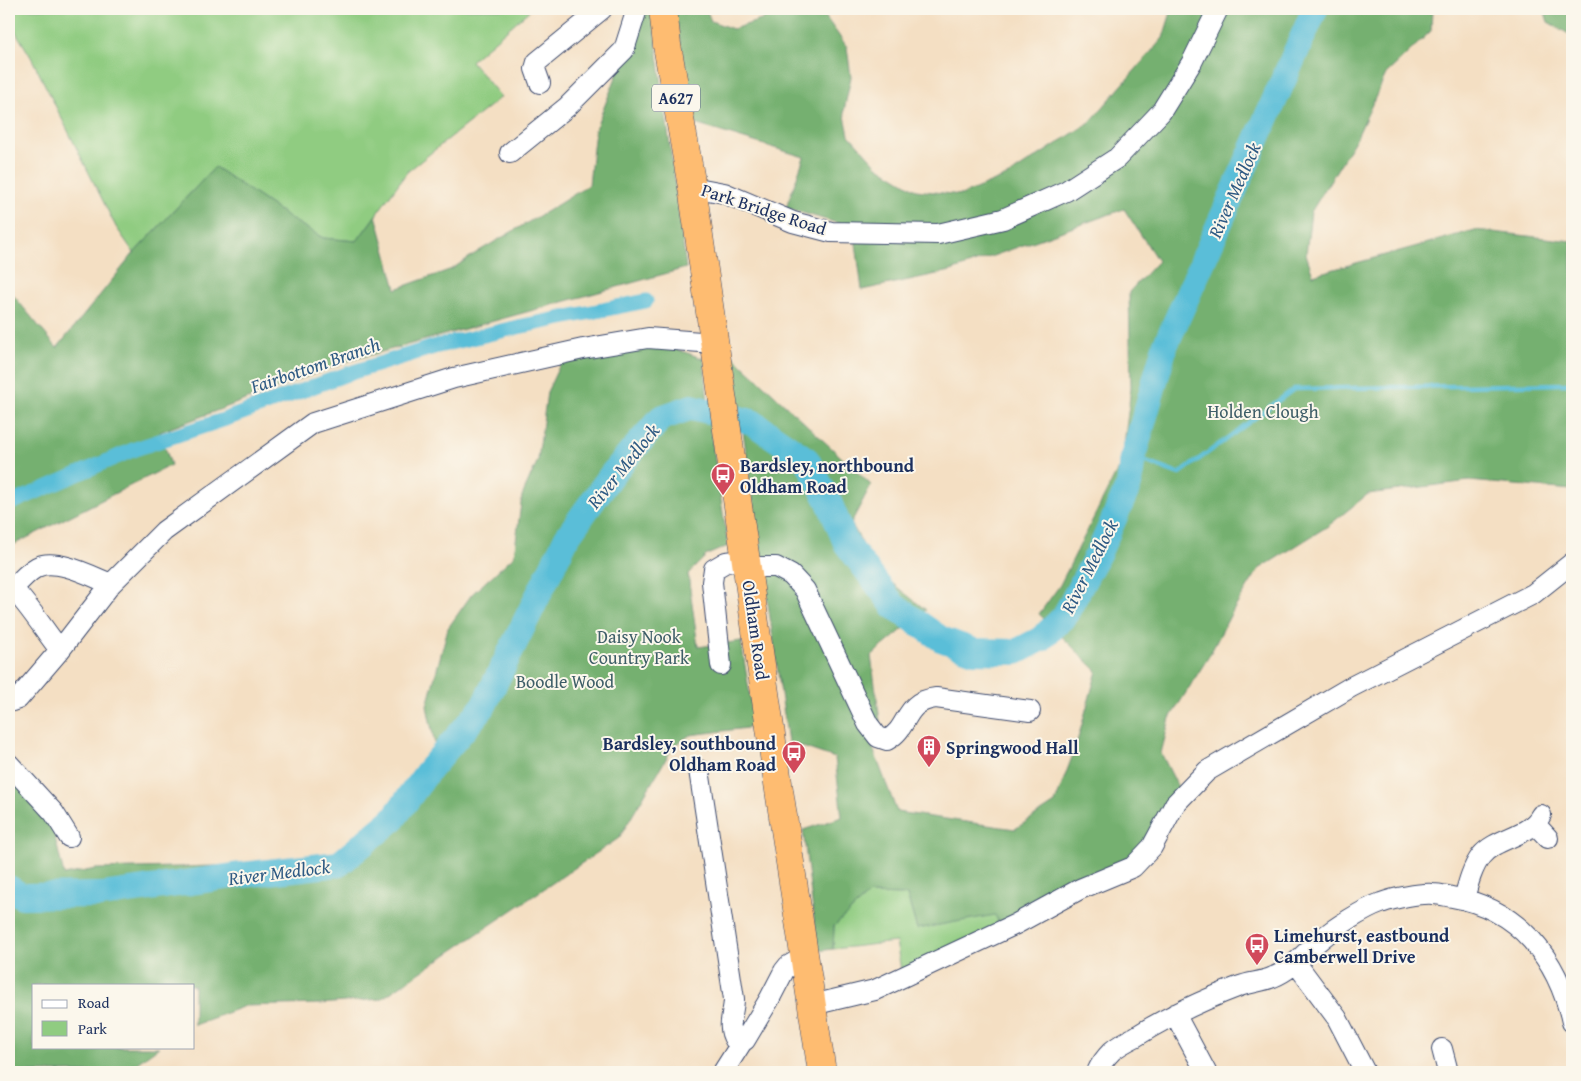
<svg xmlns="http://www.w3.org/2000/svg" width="1581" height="1081" font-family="'Gentium Book Plus',serif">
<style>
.green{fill:#90cc81;stroke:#567e70}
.forest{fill:#74b06f;stroke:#487066}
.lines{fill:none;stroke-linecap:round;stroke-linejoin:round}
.stream{stroke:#5abed8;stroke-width:4.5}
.canal{stroke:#5abed8;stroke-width:15}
.river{stroke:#5abed8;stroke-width:26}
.minor-casing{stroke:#3c496d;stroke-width:22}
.highway-casing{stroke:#3c496d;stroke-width:29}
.minor{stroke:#fff;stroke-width:20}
.highway{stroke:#febc71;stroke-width:28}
.labels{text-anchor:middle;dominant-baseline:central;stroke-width:4;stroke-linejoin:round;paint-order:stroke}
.shield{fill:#fbf7ec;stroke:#5e6b89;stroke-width:1}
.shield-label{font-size:16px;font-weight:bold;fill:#1b2f5e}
.street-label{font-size:18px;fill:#1b2f5e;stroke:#fbf7ec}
.park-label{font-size:18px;fill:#3e5e68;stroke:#fbf7ec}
.poi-label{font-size:18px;font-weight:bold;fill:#1b2f5e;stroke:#fbf7ec;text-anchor:start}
.water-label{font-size:19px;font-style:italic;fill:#2e5a83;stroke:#fbf7ec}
</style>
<rect width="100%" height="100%" fill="#fbf7ec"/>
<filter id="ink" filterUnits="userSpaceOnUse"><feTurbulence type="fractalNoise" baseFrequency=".02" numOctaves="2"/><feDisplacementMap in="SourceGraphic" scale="10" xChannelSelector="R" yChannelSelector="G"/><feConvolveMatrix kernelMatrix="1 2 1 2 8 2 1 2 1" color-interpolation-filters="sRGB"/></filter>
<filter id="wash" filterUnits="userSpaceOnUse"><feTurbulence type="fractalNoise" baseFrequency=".0096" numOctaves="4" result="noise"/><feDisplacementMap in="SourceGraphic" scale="20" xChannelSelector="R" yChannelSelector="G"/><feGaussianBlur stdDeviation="1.12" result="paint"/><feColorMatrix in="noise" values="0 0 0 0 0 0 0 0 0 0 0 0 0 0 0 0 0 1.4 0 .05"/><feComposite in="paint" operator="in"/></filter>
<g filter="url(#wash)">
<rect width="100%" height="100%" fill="#f4dfc3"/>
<path class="green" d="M 9,9 L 531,9 L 471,61 L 501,97 L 407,172 L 357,241 L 323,238 L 296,222 L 215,167 L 134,253 L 116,227 L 31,57 L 9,21 Z
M 869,894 L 907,895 L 917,929 L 996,914 L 1000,926 L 901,970 L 896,942 L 833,949 L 834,926 Z"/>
<path class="forest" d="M 643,9 L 652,9 L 686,268 L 349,361 L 160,432 L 171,465 L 9,547 L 9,290 L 57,348 L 134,253 L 215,167 L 296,222 L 323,238 L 357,241 L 376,215 L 396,289 L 452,269 L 479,251 L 549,210 L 589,185 L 595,130 Z
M 674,9 L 706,9 L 711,21 L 733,29 L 761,20 L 777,9 L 820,9 L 847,47 L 851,77 L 844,111 L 849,135 L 877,166 L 916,190 L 961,195 L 1009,175 L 1090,122 L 1163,38 L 1172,9 L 1432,9 L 1431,31 L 1386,74 L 1357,137 L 1311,212 L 1306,254 L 1313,275 L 1475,230 L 1572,241 L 1572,490 L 1469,481 L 1368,494 L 1328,526 L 1259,569 L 1231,614 L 1209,656 L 1170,718 L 1161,753 L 1179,789 L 1152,837 L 1110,871 L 1000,926 L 995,915 L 917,929 L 907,895 L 869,894 L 834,926 L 833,949 L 818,951 L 803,830 L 842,817 L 835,758 L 788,742 L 732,355 L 871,485 L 851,523 L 878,572 L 926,610 L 871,656 L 881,728 L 869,738 L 897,812 L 1015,829 L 1055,803 L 1075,749 L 1097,671 L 1039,614 L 1060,585 L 1122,461 L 1131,388 L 1129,292 L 1158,261 L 1124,209 L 951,271 L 862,290 L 854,228 L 786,208 L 804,157 L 695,124 Z
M 1544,9 L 1572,9 L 1572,35 L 1567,33 L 1548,22 Z
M 665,345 L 704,359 L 710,427 L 728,546 L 707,555 L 688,574 L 698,647 L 741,641 L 755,727 L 690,735 L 673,747 L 619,838 L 381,999 L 320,1004 L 245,1006 L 194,1025 L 194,985 L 34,985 L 34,1047 L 159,1047 L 137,1063 L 128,1072 L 9,1072 L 9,780 L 18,787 L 53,829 L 64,875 L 96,869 L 253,865 L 257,884 L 350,871 L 404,823 L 441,774 L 427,706 L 448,628 L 472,594 L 514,556 L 522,496 L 538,460 L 547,392 L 561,362 Z"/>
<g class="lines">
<path class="stream" d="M 1133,457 L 1179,474 L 1294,389 L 1572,384"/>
<path class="canal" d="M 9,504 L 135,449 L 226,419 L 347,374 L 434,347 L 518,327 L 646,301"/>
<path class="river" d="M 9,888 L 22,896 L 102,895 L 233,876 L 339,864 L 393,819 L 428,771 L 483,707 L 567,537 L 612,474 L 661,418 L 692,407 L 752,422 L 807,460 L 829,502 L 846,543 L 894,606 L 941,639 L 974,651 L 1016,652 L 1041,639 L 1064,617 L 1100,550 L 1129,485 L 1133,457 L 1165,346 L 1315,9"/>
</g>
</g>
<g filter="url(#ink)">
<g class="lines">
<defs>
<path id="minor" d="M 540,83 L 535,69 L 537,62 L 602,9
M 510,153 L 567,107 L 624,50 L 637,9
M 692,187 L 724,193 L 793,222 L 831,232 L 938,234 L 1003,219 L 1066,191 L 1117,158 L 1161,112 L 1192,62 L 1218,9
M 747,567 L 776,567 L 791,575 L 805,590 L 868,724 L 878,737 L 887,740 C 911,727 902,702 936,698 L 1030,711
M 13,589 C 31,608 44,630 60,650
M 9,593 C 17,584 26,573 37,567 C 56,557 93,577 111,584
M 721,665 L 712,582 L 714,569 L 726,562 L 745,560
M 9,702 L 18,699 L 60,650 L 111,584 L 164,531 L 313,423 L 454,378 L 583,349 L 648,338 L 714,343
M 9,764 L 54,813 L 69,837
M 699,770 L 734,999 C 734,1013 726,1026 735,1040 L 742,1042 L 745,1040 L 769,1000 L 784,971 L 788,966 L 804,957
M 1535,824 L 1548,838
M 1464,899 C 1468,884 1472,868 1481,856 C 1496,837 1530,837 1541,815
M 1296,963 L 1337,1018 L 1365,1072
M 812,1005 L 875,990 L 1016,924 L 1080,889 L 1133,867 L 1152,847 L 1175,804 L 1207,771 L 1351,687 L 1533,594 L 1572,563
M 1175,1014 L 1206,1072
M 1442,1049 L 1448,1072
M 723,1072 L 742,1042
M 1097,1072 C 1100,1065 1106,1057 1112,1051 C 1119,1045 1127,1041 1135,1037 C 1168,1016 1203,1000 1240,986 C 1251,982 1262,982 1273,977 C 1292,970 1305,952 1320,940 C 1334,928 1364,909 1381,903 C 1394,898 1420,893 1433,894 C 1440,894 1446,896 1452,897 C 1518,908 1558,959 1572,1022"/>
<path id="highway" d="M 663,9 L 667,45 L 692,187 L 779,790 L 822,1072"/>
</defs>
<use href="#minor" class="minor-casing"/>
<use href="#highway" class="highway-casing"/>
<use href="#minor" class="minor"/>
<use href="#highway" class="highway"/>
</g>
</g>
<defs>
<symbol id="bus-pin" viewBox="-11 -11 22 30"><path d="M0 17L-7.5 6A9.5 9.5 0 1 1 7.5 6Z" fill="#d1495b" stroke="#fbf7ec"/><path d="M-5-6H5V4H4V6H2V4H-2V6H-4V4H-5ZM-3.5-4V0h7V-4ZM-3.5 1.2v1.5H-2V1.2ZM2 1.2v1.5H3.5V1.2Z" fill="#fff"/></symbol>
<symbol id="building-pin" viewBox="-11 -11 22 30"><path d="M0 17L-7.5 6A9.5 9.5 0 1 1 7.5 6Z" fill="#d1495b" stroke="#fbf7ec"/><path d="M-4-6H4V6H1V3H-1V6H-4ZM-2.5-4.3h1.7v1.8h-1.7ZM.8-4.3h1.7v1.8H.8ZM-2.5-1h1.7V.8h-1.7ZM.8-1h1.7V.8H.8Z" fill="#fff"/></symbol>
</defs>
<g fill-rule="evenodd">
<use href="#bus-pin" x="709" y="461" width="28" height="38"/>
<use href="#building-pin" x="915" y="733" width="28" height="38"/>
<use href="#bus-pin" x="780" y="739" width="28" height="38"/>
<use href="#bus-pin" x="1243" y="931" width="28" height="38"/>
</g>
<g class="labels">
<rect class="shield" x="652" y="84.5" width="48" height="27" rx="4"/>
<g class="shield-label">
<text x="676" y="98">A627</text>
</g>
<g class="street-label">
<text transform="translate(764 209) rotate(18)">Park Bridge Road</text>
<text transform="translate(756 630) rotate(82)">Oldham Road</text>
</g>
<g class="park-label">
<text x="1263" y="411">Holden Clough</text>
<text x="639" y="636">Daisy Nook<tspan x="639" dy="21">Country Park</tspan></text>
<text x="565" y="681">Boodle Wood</text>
</g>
<g class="poi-label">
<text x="740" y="465">Bardsley, northbound<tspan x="740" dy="21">Oldham Road</tspan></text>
<text x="776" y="743" text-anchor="end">Bardsley, southbound<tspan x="776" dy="21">Oldham Road</tspan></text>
<text x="946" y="747">Springwood Hall</text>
<text x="1274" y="935">Limehurst, eastbound<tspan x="1274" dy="21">Camberwell Drive</tspan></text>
</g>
<g class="water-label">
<text transform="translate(1234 190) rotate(-66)">River Medlock</text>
<text transform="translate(315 365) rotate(-19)">Fairbottom Branch</text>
<text transform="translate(623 466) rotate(-51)">River Medlock</text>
<text transform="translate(1089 566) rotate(-63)">River Medlock</text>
<text transform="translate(279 872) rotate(-7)">River Medlock</text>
</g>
</g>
<rect width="1581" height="1081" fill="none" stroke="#fbf7ec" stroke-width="30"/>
<rect x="32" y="984" width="162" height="65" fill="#fbf7ec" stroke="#a1a7b3"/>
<rect x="42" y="1000" width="25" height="8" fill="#ffffff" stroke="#a1a7b3"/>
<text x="78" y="1008" font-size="15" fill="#1b2f5e">Road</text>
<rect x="42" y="1021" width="25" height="15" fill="#90cc81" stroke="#a1a7b3"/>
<text x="78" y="1034" font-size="15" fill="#1b2f5e">Park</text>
</svg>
